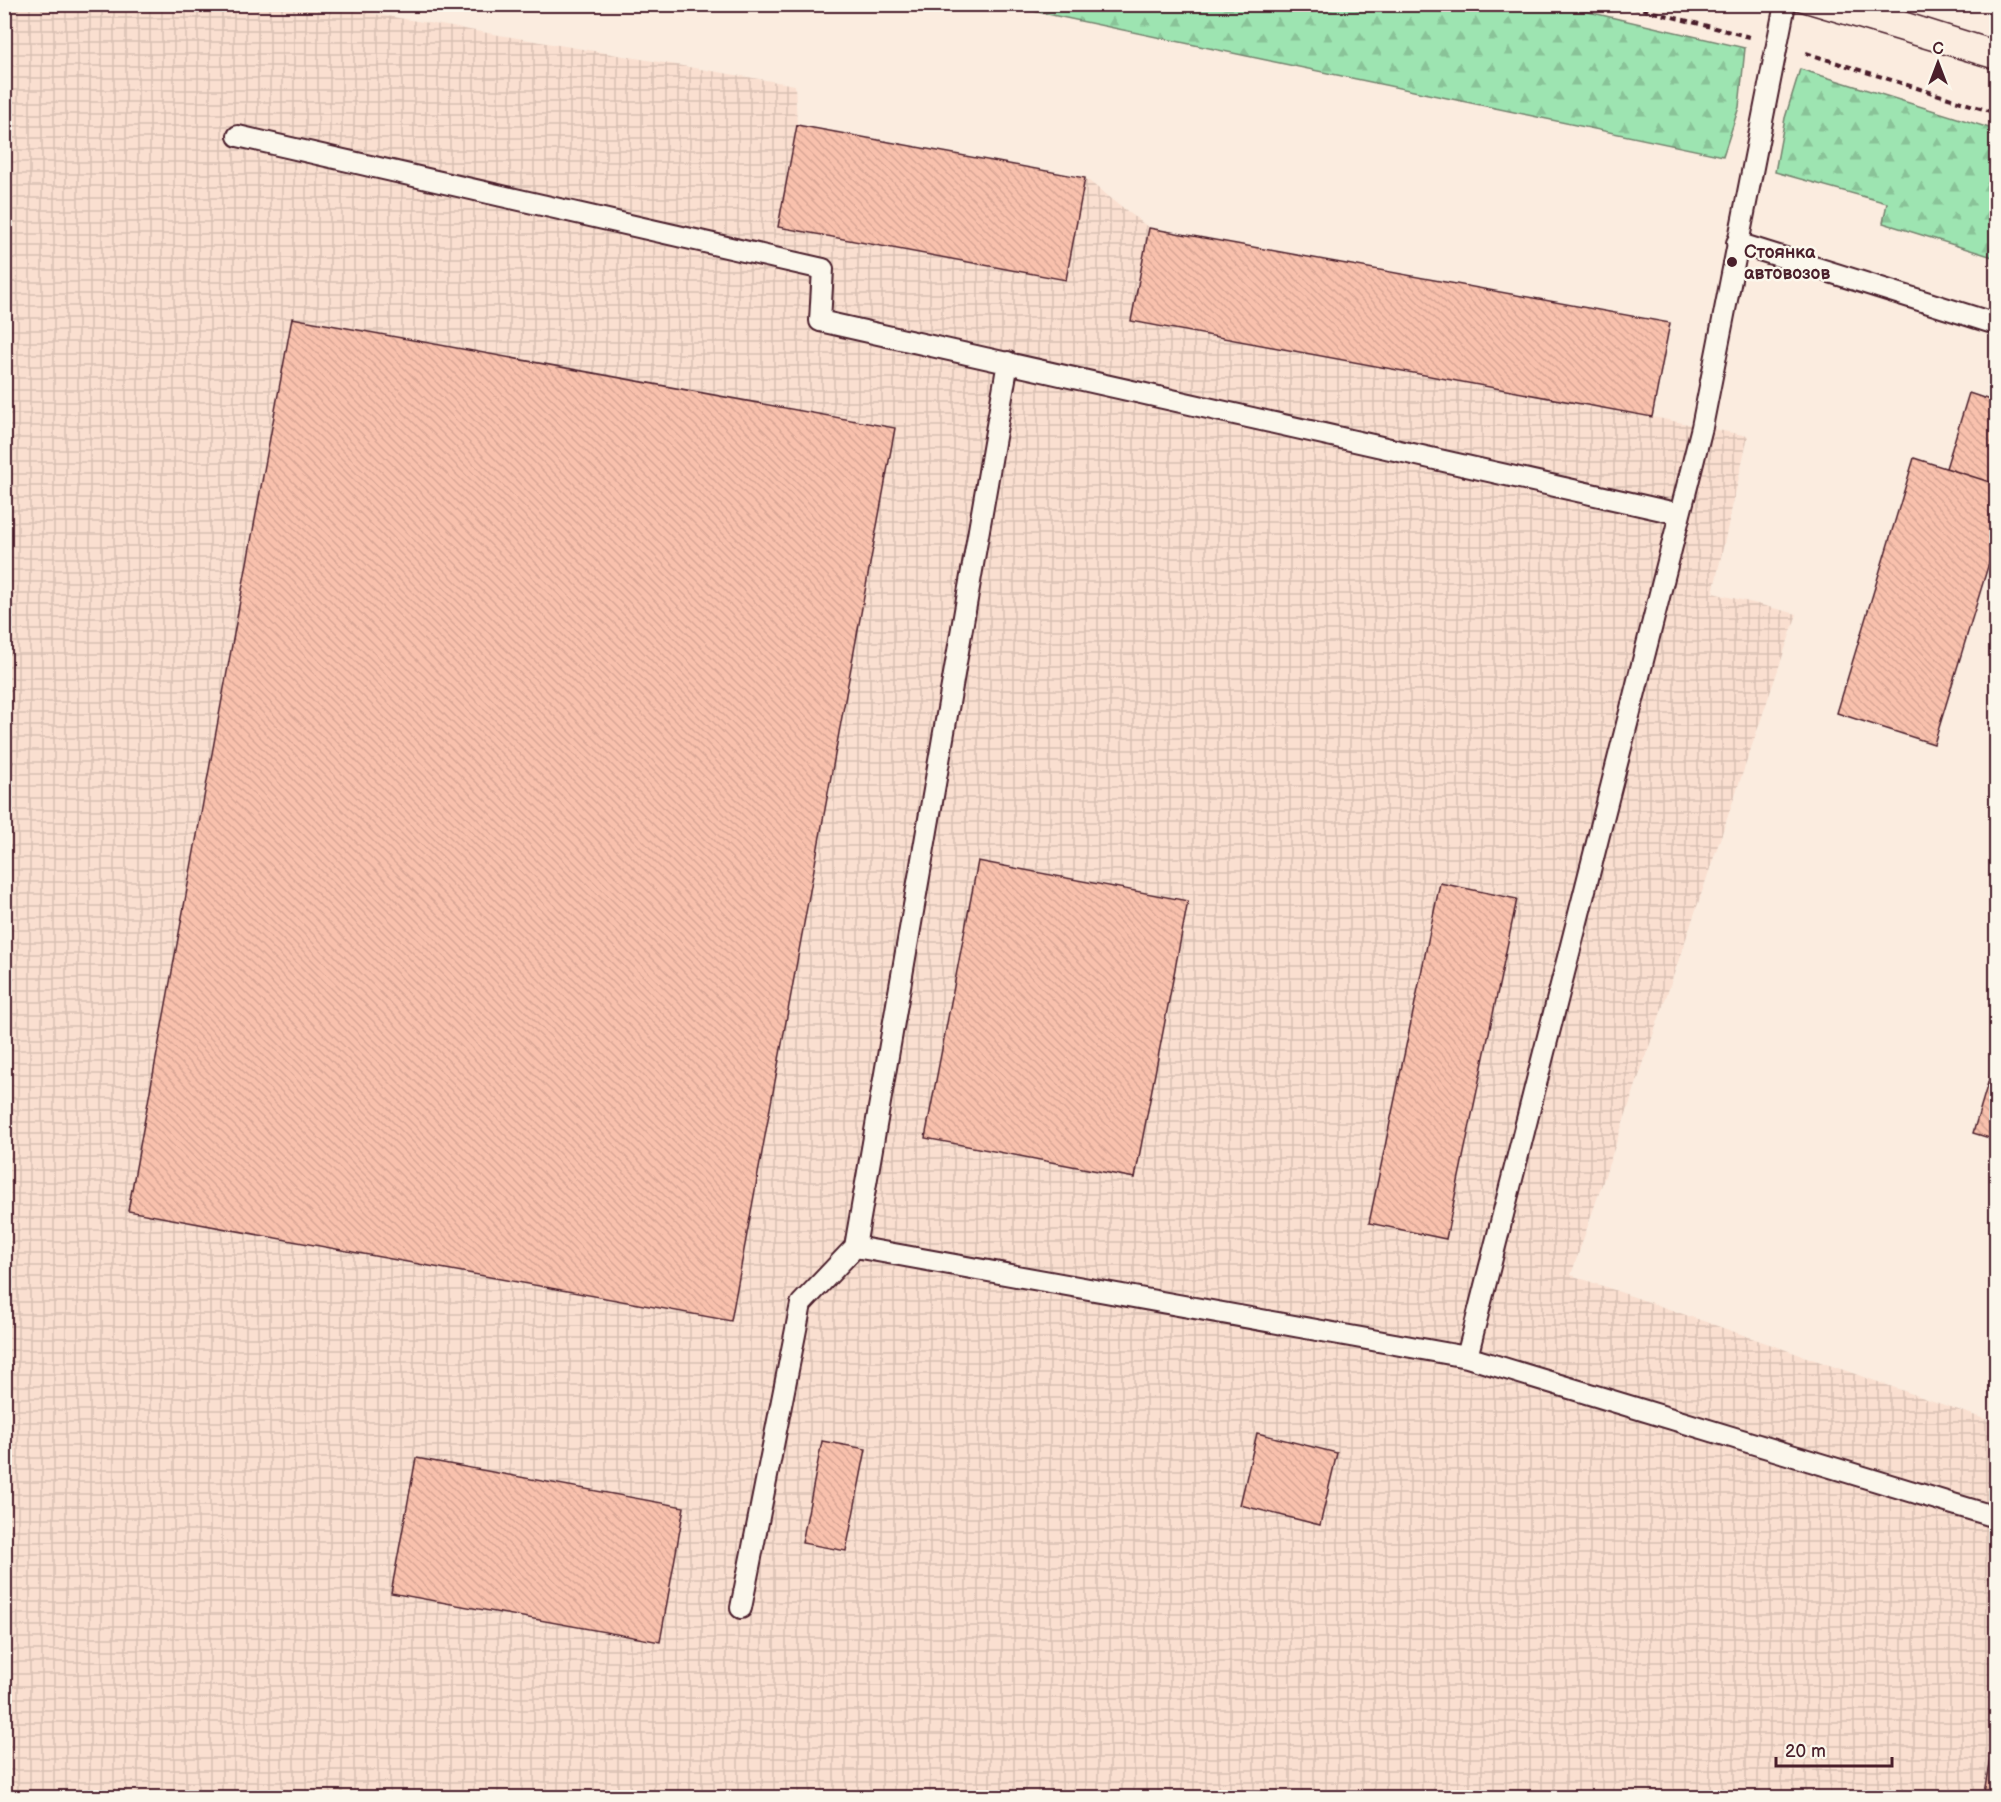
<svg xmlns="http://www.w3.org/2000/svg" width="2001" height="1802" font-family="'Balsamiq Sans',sans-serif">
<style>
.industrial{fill:url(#industrial-grid)}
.forest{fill:url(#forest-firs);stroke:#74826e;stroke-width:1.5}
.building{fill:url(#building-back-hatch);stroke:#4a1f2b;stroke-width:1.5}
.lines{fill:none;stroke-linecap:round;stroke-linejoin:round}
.service-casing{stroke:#4a1f2b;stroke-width:24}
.path{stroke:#4a1f2b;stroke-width:4;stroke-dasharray:6 4.5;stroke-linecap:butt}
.service{stroke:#fbf7ec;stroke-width:20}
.tram{stroke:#4a1f2b;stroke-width:1.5}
.poi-dot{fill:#4a1f2b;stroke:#fbf7ec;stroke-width:2}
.labels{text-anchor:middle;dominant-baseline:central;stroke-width:5;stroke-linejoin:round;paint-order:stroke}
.poi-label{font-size:18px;font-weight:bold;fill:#4a1f2b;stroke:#fbf7ec;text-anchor:start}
</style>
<defs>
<pattern id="industrial-grid" width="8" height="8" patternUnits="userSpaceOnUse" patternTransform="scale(1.5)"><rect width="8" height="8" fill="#fadfd0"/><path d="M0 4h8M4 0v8" fill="none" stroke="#d8bfb3"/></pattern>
<pattern id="forest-firs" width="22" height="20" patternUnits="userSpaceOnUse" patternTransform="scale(1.5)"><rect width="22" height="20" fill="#9de4b1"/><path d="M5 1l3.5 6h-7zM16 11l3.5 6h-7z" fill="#89c398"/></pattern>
<pattern id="building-back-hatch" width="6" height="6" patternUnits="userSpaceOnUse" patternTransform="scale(1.5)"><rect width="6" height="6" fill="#f9c1ad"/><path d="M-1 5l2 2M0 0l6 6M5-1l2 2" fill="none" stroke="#d7a595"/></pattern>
</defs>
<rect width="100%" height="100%" fill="#fbecdf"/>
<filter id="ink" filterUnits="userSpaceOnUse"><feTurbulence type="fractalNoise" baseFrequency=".0167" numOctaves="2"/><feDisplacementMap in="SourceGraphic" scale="12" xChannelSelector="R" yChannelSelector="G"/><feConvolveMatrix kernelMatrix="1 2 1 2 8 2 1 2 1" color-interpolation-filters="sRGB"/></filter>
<g filter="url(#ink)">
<path class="industrial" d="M 5,5 L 322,5 L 795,85 L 797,125 L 1085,178 L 1149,228 L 1670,323 L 1653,417 L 1748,436 L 1713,593 L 1797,614 L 1571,1275 L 1996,1423 L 1996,1797 L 5,1798 Z"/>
<path class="forest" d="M 1004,5 L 1558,5 L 1745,48 L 1739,107 L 1723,156 Z
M 1800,69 L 1996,130 L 1996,258 L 1883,223 L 1887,203 L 1775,172 L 1785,118 Z"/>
<path class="building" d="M 797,125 L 1085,178 L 1066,280 L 778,227 Z
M 1149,228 L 1670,323 L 1652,417 L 1131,321 Z
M 292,318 L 895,428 L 731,1321 L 128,1211 Z
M 1969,393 L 1996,402 L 1996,484 L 1946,468 Z
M 1914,458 L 1996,484 L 1996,540 L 1934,744 L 1837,713 Z
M 4,761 L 12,762 L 4,804 Z
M 978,861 L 1188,901 L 1135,1178 L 925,1138 Z
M 1440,883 L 1517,899 L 1446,1239 L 1369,1223 Z
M 1996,1056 L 1996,1140 L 1973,1133 Z
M 1257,1433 L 1337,1453 L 1320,1525 L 1240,1505 Z
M 822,1441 L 866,1449 L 846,1551 L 802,1543 Z
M 416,1458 L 684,1507 L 660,1642 L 391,1593 Z
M 1996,1726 L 1996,1798 L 1983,1798 Z"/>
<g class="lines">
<defs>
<path id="service" d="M 1785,4 L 1702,427 L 1467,1357 L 1996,1517
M 238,136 L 823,269 L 820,321 L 1680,514
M 1737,243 L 1996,324
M 855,1247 L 1008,362
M 741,1608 L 801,1304 L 855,1247 L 1467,1357"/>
</defs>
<use href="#service" class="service-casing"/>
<path class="path" d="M 1622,4 L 1750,37
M 1806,53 L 1996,113"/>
<use href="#service" class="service"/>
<path class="tram" d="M 1775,4 L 1996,70
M 1881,4 L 1996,40"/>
</g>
</g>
<circle class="poi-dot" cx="1732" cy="262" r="6"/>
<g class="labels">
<g class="poi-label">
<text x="1744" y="252">Стоянка<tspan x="1744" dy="21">автовозов</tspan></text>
</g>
</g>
<rect width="2001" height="1802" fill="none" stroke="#fbf7ec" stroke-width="24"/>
<rect x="12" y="12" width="1977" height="1778" fill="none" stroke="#4a1f2b" stroke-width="2" filter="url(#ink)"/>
<g transform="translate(1938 63)" stroke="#fbf7ec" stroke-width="4.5" paint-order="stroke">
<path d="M0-4.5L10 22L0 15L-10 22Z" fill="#4a1f2b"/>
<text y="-9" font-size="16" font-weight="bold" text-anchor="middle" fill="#4a1f2b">С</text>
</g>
<path d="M1776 1757v9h116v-9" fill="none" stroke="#4a1f2b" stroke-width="3"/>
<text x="1785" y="1757" font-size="18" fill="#4a1f2b" stroke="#fbf7ec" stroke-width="4.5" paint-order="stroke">20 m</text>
</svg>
